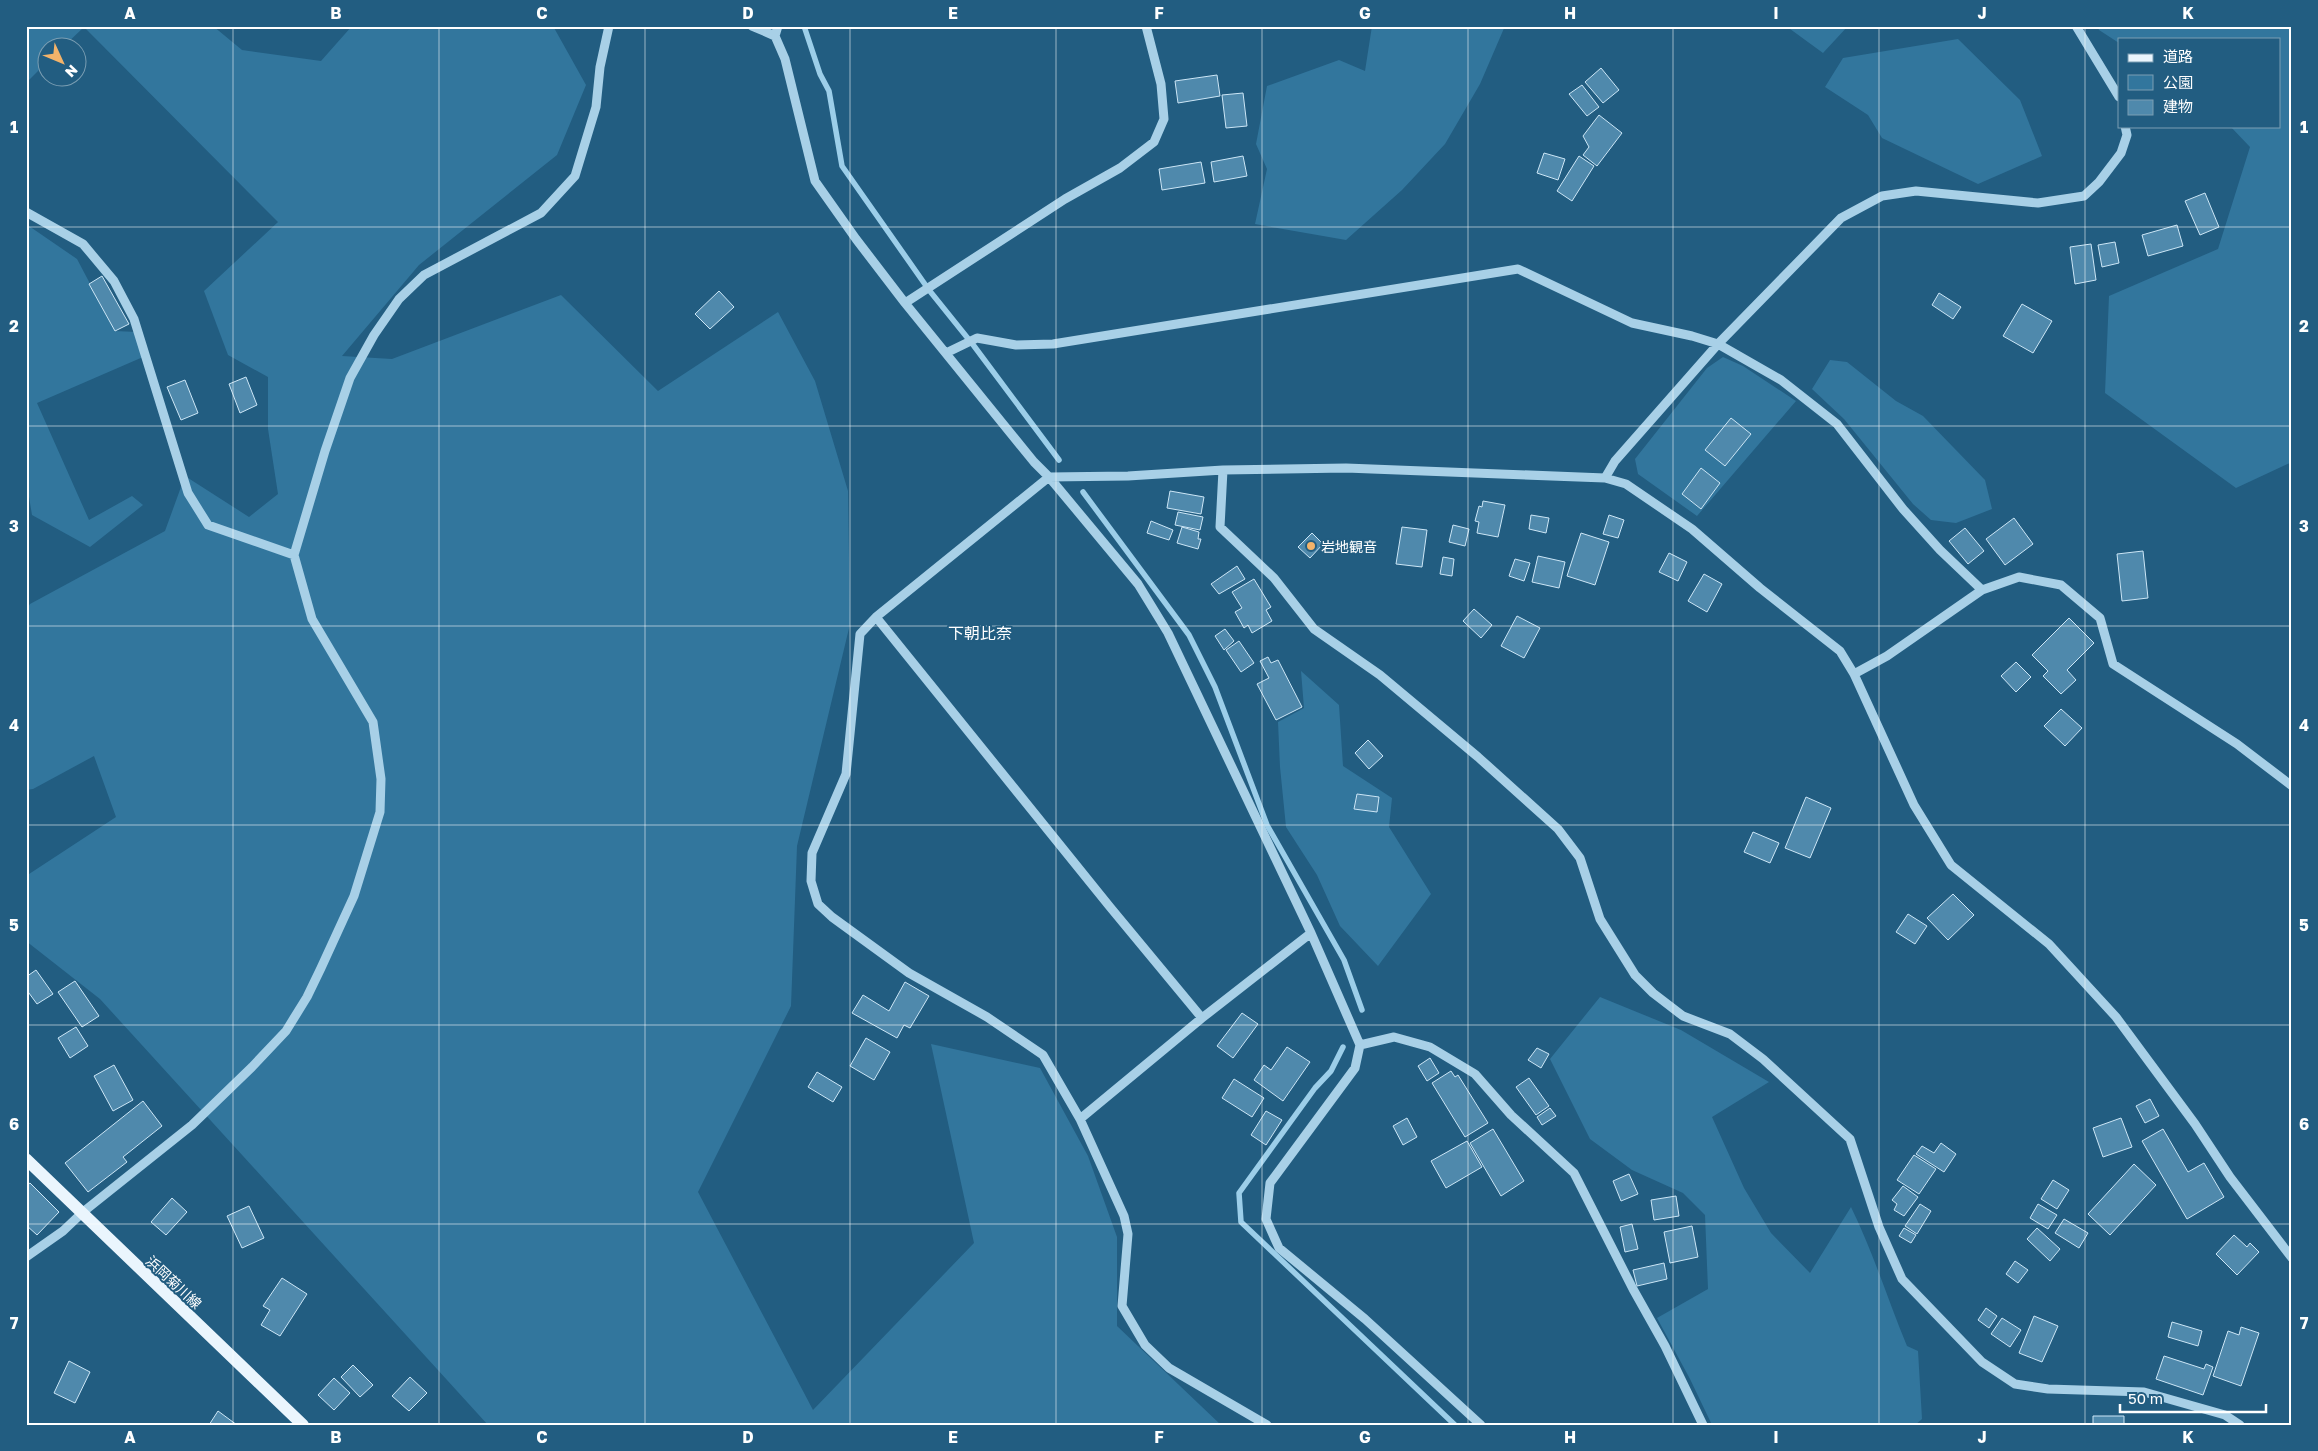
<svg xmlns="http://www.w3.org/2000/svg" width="2318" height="1451" font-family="'Golos Text','Noto Sans JP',sans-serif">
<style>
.green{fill:#32769d}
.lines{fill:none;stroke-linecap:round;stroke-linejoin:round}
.stream{stroke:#9ccee9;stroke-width:5.5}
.building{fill:#4f89ac;stroke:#cce6f6}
.minor{stroke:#a8d0e7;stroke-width:9}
.major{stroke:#eaf5fd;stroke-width:12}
.grid{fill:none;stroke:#fff;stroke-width:1;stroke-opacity:0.55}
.poi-dot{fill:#f3b36a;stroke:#225d81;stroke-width:2}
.labels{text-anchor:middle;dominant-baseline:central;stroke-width:4;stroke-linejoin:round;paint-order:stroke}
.poi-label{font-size:14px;fill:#fff;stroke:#225d81;text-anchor:start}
.street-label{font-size:14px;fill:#fff;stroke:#225d81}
.quarter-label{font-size:16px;fill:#fff;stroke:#225d81}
.neatline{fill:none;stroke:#fff;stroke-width:2}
.grid-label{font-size:16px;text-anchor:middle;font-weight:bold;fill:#fff}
</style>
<rect width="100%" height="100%" fill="#225d81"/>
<path class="green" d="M 26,26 L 213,26 L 242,50 L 321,61 L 352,26 L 553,26 L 586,85 L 557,155 L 419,265 L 342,356 L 392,359 L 561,295 L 658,391 L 778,312 L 815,381 L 848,491 L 850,624 L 797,846 L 791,1006 L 698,1192 L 813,1410 L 974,1243 L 931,1044 L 1040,1068 L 1088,1156 L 1117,1237 L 1117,1326 L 1221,1425 L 488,1425 L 100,999 L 26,941 L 26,876 L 116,817 L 94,756 L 33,789 L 26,790 L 26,610 L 30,604 L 165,531 L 185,476 L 249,517 L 278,494 L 268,429 L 268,377 L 228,355 L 204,291 L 278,222 L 84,27 L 63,47 L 48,48 L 47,62 L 26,83 Z
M 1372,26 L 1505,26 L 1480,84 L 1445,144 L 1402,190 L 1346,240 L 1255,224 L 1267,169 L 1256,144 L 1267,86 L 1339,60 L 1365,71 Z
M 1786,26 L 1848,26 L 1823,53 Z
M 2097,26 L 2292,26 L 2292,462 L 2236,488 L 2105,393 L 2109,296 L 2218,249 L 2250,147 L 2230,126 L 2279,126 L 2279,39 L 2119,39 L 2119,43 L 2099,30 Z
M 1958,39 L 2020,100 L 2042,156 L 1978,184 L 1882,138 L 1868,115 L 1825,87 L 1843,58 Z
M 26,224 L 77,259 L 115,331 L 137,332 L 143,357 L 37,403 L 89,520 L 132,496 L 143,505 L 90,547 L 32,515 L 26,479 Z
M 1723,357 L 1743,366 L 1796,401 L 1697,516 L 1638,474 L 1635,459 L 1707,368 Z
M 1830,360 L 1847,362 L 1896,401 L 1923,416 L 1985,480 L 1992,509 L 1956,523 L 1931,520 L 1913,504 L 1844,419 L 1812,389 Z
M 1301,671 L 1339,705 L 1343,766 L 1392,798 L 1389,827 L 1431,894 L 1378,966 L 1340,926 L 1317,875 L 1286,827 L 1280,767 L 1278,722 L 1304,708 Z
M 1600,997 L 1681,1030 L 1769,1082 L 1712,1117 L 1744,1188 L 1771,1233 L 1810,1273 L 1851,1207 C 1873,1252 1888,1300 1907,1346 L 1918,1351 L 1922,1419 L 1915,1425 L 1712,1425 L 1690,1379 L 1657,1318 L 1708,1289 L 1705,1215 L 1683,1193 L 1632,1170 L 1590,1139 L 1550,1059 Z"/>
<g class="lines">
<path class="stream" d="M 804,26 L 820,74 L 829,91 L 842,166 L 929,290 L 974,346 L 1059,460
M 1083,492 L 1189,635 L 1215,687 L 1267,825 L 1344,960 L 1362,1010
M 1343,1047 L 1331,1071 L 1315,1088 L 1239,1193 L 1241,1222 L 1455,1425"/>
</g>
<path class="building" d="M 1601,68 L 1619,90 L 1603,103 L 1585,82 Z
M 1217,75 L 1220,96 L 1178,103 L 1175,81 Z
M 1582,85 L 1599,107 L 1587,116 L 1569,94 Z
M 1243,93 L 1247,126 L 1226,128 L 1222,95 Z
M 1599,115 L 1622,133 L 1597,166 L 1583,155 L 1589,147 L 1583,136 Z
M 1544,153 L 1565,159 L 1558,180 L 1537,173 Z
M 1243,156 L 1247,176 L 1214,182 L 1211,162 Z
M 1579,156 L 1594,166 L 1572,201 L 1557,191 Z
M 1201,162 L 1205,183 L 1162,190 L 1159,169 Z
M 2205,193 L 2219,227 L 2200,235 L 2185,201 Z
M 2177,225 L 2183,246 L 2148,256 L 2142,235 Z
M 2115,242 L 2119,263 L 2102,267 L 2098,245 Z
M 2091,244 L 2096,280 L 2075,284 L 2070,247 Z
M 102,276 L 129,324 L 115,331 L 89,284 Z
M 719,291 L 734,307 L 710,329 L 695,314 Z
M 1939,293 L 1961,307 L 1953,319 L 1932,305 Z
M 2022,304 L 2052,321 L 2033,353 L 2003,336 Z
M 246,377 L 257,405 L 240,413 L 229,384 Z
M 185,380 L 198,413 L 181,420 L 167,387 Z
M 1731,418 L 1751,434 L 1725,466 L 1705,450 Z
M 1701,468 L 1720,483 L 1701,509 L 1682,494 Z
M 1170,491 L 1204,497 L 1201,514 L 1167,508 Z
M 1483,501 L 1505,505 L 1498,537 L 1477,533 L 1479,522 L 1475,521 L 1479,506 L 1482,507 Z
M 1178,512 L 1203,517 L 1200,530 L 1175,525 Z
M 1531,515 L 1549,518 L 1546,533 L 1529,529 Z
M 1609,515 L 1624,520 L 1618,538 L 1603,534 Z
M 2014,518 L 2033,544 L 2005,565 L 1986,539 Z
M 1151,521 L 1173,530 L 1169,540 L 1147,533 Z
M 1453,525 L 1469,529 L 1465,546 L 1449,542 Z
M 1182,527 L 1199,532 L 1198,539 L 1201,539 L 1198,549 L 1177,543 Z
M 1402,527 L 1427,530 L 1422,567 L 1396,564 Z
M 1965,528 L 1984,551 L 1968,564 L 1949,541 Z
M 1312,533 L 1323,544 L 1310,558 L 1298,547 Z
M 1581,533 L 1609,542 L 1595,585 L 1567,576 Z
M 2143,551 L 2148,598 L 2122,601 L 2117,554 Z
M 1669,553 L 1687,562 L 1678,581 L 1659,572 Z
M 1538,556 L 1565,562 L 1559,588 L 1532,582 Z
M 1443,557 L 1454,559 L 1452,576 L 1440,574 Z
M 1515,559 L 1530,563 L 1524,581 L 1509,576 Z
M 1237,566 L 1245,579 L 1219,594 L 1211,584 Z
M 1704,574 L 1722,584 L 1707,612 L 1688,601 Z
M 1254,579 L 1271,607 L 1266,610 L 1272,621 L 1252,633 L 1248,625 L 1244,628 L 1235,612 L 1242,608 L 1232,592 Z
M 1474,609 L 1492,625 L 1481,638 L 1463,621 Z
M 1517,616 L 1540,628 L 1524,658 L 1501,646 Z
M 2069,618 L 2094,643 L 2067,670 L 2076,680 L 2061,694 L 2043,676 L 2048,671 L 2032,655 Z
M 1225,629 L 1234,641 L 1224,650 L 1215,636 Z
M 1239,641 L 1254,663 L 1241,672 L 1226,650 Z
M 1268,657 L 1271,663 L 1278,660 L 1302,707 L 1276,720 L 1257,684 L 1269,678 L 1260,661 Z
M 2016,662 L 2031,677 L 2016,692 L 2001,676 Z
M 2061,709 L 2082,728 L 2065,746 L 2044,726 Z
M 1368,740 L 1383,756 L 1369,769 L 1355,753 Z
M 1357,794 L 1379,797 L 1377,812 L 1354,809 Z
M 1806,797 L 1831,808 L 1810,858 L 1785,848 Z
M 1753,832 L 1779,843 L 1770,863 L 1744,852 Z
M 1953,894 L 1974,915 L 1948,940 L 1927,918 Z
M 1908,914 L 1927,926 L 1915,944 L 1896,932 Z
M 36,970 L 53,994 L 37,1004 L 26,989 L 26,977 Z
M 75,981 L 99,1016 L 82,1027 L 58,992 Z
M 905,982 L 929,996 L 910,1028 L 904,1025 L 897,1038 L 852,1013 L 863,995 L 889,1011 Z
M 1242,1013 L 1258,1024 L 1233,1058 L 1217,1046 Z
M 76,1027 L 88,1046 L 70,1058 L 58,1038 Z
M 866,1038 L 890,1052 L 874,1080 L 850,1066 Z
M 1287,1047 L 1310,1062 L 1283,1101 L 1254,1080 L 1264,1065 L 1271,1070 Z
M 1537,1048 L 1549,1054 L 1541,1068 L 1528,1060 Z
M 1430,1058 L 1439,1073 L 1427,1081 L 1418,1066 Z
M 114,1065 L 133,1100 L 113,1111 L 94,1076 Z
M 1451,1071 L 1455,1077 L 1458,1075 L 1488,1123 L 1465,1137 L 1432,1083 Z
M 817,1072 L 842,1087 L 833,1102 L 808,1087 Z
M 1529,1078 L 1549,1106 L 1536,1115 L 1516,1087 Z
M 1234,1079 L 1264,1098 L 1252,1117 L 1222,1098 Z
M 2150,1099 L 2159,1116 L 2145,1123 L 2136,1106 Z
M 143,1101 L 162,1126 L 123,1157 L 127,1162 L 88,1192 L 65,1163 Z
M 1550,1108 L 1556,1116 L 1542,1125 L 1537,1117 Z
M 1266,1111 L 1282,1120 L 1266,1145 L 1251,1135 Z
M 1407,1118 L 1417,1137 L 1403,1145 L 1393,1126 Z
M 2121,1118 L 2132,1147 L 2103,1157 L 2093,1128 Z
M 1493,1129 L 1524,1181 L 1501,1196 L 1470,1143 Z
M 2163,1129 L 2188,1172 L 2204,1163 L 2224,1197 L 2187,1219 L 2142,1141 Z
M 1467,1141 L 1482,1167 L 1446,1188 L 1431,1161 Z
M 1941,1143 L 1956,1154 L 1944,1172 L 1916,1154 L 1922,1146 L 1934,1153 Z
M 1914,1155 L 1936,1169 L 1919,1194 L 1897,1180 Z
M 2134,1164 L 2156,1185 L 2110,1235 L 2088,1214 Z
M 1629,1174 L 1638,1194 L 1621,1201 L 1613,1181 Z
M 2053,1180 L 2069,1190 L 2057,1209 L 2041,1199 Z
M 30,1183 L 59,1212 L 37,1235 L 26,1225 L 26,1186 Z
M 1903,1186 L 1918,1197 L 1904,1216 L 1894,1210 L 1897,1204 L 1892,1200 Z
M 1676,1196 L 1679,1216 L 1654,1220 L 1651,1200 Z
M 172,1198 L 187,1212 L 166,1235 L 151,1222 Z
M 1920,1204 L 1931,1211 L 1917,1234 L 1905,1226 Z
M 2038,1204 L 2057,1215 L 2048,1229 L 2030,1218 Z
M 249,1206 L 264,1238 L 242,1248 L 227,1216 Z
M 2064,1219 L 2088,1233 L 2079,1248 L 2055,1233 Z
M 1632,1224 L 1638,1249 L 1625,1252 L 1620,1227 Z
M 1692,1226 L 1698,1257 L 1670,1263 L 1664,1232 Z
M 1904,1228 L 1916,1235 L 1911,1243 L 1899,1236 Z
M 2037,1228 L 2060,1249 L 2050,1261 L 2027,1239 Z
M 2234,1235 L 2247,1247 L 2250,1243 L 2259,1252 L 2237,1275 L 2216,1254 Z
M 2015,1261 L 2028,1270 L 2018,1283 L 2006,1274 Z
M 1664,1263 L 1667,1279 L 1637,1286 L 1633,1270 Z
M 282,1278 L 307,1294 L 280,1336 L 261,1325 L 270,1310 L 263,1306 Z
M 1986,1308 L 1997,1316 L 1989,1328 L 1978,1320 Z
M 2034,1316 L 2058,1326 L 2042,1362 L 2019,1353 Z
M 2002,1318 L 2021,1330 L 2010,1347 L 1991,1334 Z
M 2172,1322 L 2202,1331 L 2198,1346 L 2168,1337 Z
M 2241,1327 L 2259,1333 L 2241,1386 L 2213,1376 L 2228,1331 L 2239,1335 Z
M 2164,1356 L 2204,1369 L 2206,1364 L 2213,1367 L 2203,1395 L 2156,1379 Z
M 69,1361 L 90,1372 L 75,1403 L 54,1393 Z
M 353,1365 L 373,1385 L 360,1397 L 341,1377 Z
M 410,1377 L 427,1393 L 409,1411 L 392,1396 Z
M 334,1378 L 350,1393 L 334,1410 L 318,1395 Z
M 218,1411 L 237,1425 L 209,1425 Z
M 2093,1416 L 2124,1416 L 2124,1425 L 2093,1425 Z"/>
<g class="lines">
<path class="minor" d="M 752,26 L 775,36
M 778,26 L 775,36 L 785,59 L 815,181 L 856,239 L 905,303 L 1034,462 L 1049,477 L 1128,476 L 1223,470 L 1346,468 L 1605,478 L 1626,484 L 1692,529 L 1760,588 L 1840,651 L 1854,674 L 1914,805 L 1951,865 L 2049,944 L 2116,1017 L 2195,1124 L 2230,1177 L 2292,1258
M 2076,26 L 2119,97
M 26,212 L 83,244 L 114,281 L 134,319 L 188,493 L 208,525 L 294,555
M 905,303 L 1065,199 L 1120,168 L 1154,142 L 1164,119 L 1161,84 L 1146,26
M 946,353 L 977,338 L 1016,345 L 1053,344 L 1518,269 L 1632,323 L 1692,336 L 1718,344 L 1781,380 L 1837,424 L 1903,509 L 1940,550 L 1982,590
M 1223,470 L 1220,527 L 1274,578 L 1314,629 L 1380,675 L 1478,757 L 1558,829 L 1580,858 L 1600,919 L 1635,975 L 1653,993 L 1683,1016 L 1730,1034 L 1763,1059 L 1850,1139 L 1879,1227 L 1902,1279 L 1982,1362 L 2015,1384 L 2048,1389 L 2144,1392 L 2225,1415 L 2240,1425
M 1605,478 L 1615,461 L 1718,344 L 1841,218 L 1882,196 L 1916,191 L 2038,203 L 2084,196 L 2099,182 L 2121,153 L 2127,135 L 2125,126
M 876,617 L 860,634 L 846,774 L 812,853 L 811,881 L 818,904 L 832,917 L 909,973 L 987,1017 L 1043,1055 L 1080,1119
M 1854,674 L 1887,656 L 1982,590 L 2019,577 L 2061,585 L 2100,618 L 2113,664 L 2237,744 L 2292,786
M 1202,1018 L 1110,907 L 876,617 L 1049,477 L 1138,584 L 1168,633 L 1311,933
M 1360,1045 L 1394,1037 L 1430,1047 L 1475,1074 L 1511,1115 L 1574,1173 L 1633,1289 L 1665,1346 L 1703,1425
M 26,1257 L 63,1231 L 83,1212 L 192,1125 L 252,1067 L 286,1031 L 307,997 L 321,968 L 354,896 L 380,812 L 381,779 L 373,722 L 312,619 L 294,555 L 325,451 L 350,378 L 374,335 L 399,299 L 424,275 L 541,213 L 575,176 L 596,107 L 600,67 L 609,26
M 1267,1425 L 1169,1368 L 1145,1345 L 1122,1306 L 1128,1234 L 1124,1216 L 1080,1119 L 1202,1018 L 1311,933 L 1360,1045 L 1355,1068 L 1270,1183 L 1266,1219 L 1279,1248 L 1365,1319 L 1481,1425"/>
<path class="major" d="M 26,1159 L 303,1425"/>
</g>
<path class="grid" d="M 233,26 L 233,1425M 439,26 L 439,1425M 645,26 L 645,1425M 850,26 L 850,1425M 1056,26 L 1056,1425M 1262,26 L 1262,1425M 1468,26 L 1468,1425M 1673,26 L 1673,1425M 1879,26 L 1879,1425M 2085,26 L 2085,1425M 26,227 L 2292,227M 26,426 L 2292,426M 26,626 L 2292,626M 26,825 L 2292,825M 26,1025 L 2292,1025M 26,1224 L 2292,1224"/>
<circle class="poi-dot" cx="1311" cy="546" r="5"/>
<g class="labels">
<g class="poi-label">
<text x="1321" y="546">岩地観音</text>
</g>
<g class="street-label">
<text transform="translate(174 1282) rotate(43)">浜岡菊川線</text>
</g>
<g class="quarter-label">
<text x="980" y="633">下朝比奈</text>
</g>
</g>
<rect width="2318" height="1451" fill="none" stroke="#225d81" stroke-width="55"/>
<rect x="2118" y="38" width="162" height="90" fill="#225d81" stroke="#7a9eb3"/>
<rect x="2128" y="54" width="25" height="8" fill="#eaf5fd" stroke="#7a9eb3"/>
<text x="2163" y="62" font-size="15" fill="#ffffff">道路</text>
<rect x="2128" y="75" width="25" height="15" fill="#32769d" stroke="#7a9eb3"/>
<text x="2163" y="88" font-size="15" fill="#ffffff">公園</text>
<rect x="2128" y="100" width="25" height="15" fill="#4f89ac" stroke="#7a9eb3"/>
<text x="2163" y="112" font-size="15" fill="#ffffff">建物</text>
<g transform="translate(62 62) rotate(134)"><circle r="24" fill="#225d81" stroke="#7a9eb3"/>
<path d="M0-4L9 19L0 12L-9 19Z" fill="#f3b36a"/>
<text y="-8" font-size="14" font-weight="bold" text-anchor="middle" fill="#ffffff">N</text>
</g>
<path d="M2120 1404v8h146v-8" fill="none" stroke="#ffffff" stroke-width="2.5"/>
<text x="2128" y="1404" font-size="15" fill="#ffffff" stroke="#225d81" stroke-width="4" paint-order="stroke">50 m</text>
<rect x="28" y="28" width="2262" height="1396" class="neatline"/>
<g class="grid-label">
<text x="130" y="19">A</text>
<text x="336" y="19">B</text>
<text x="542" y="19">C</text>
<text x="748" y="19">D</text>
<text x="953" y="19">E</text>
<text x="1159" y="19">F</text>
<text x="1365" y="19">G</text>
<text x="1570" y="19">H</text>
<text x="1776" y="19">I</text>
<text x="1982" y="19">J</text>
<text x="2188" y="19">K</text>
<text x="14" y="133">1</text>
<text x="2304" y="133">1</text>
<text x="14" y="332">2</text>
<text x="2304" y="332">2</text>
<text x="14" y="532">3</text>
<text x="2304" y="532">3</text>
<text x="14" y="731">4</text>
<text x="2304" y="731">4</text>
<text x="14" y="931">5</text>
<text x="2304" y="931">5</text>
<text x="14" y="1130">6</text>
<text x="2304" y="1130">6</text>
<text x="14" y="1329">7</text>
<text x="2304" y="1329">7</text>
<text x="130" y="1443">A</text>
<text x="336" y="1443">B</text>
<text x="542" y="1443">C</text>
<text x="748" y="1443">D</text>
<text x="953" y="1443">E</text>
<text x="1159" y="1443">F</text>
<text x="1365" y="1443">G</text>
<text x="1570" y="1443">H</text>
<text x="1776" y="1443">I</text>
<text x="1982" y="1443">J</text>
<text x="2188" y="1443">K</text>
</g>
</svg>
